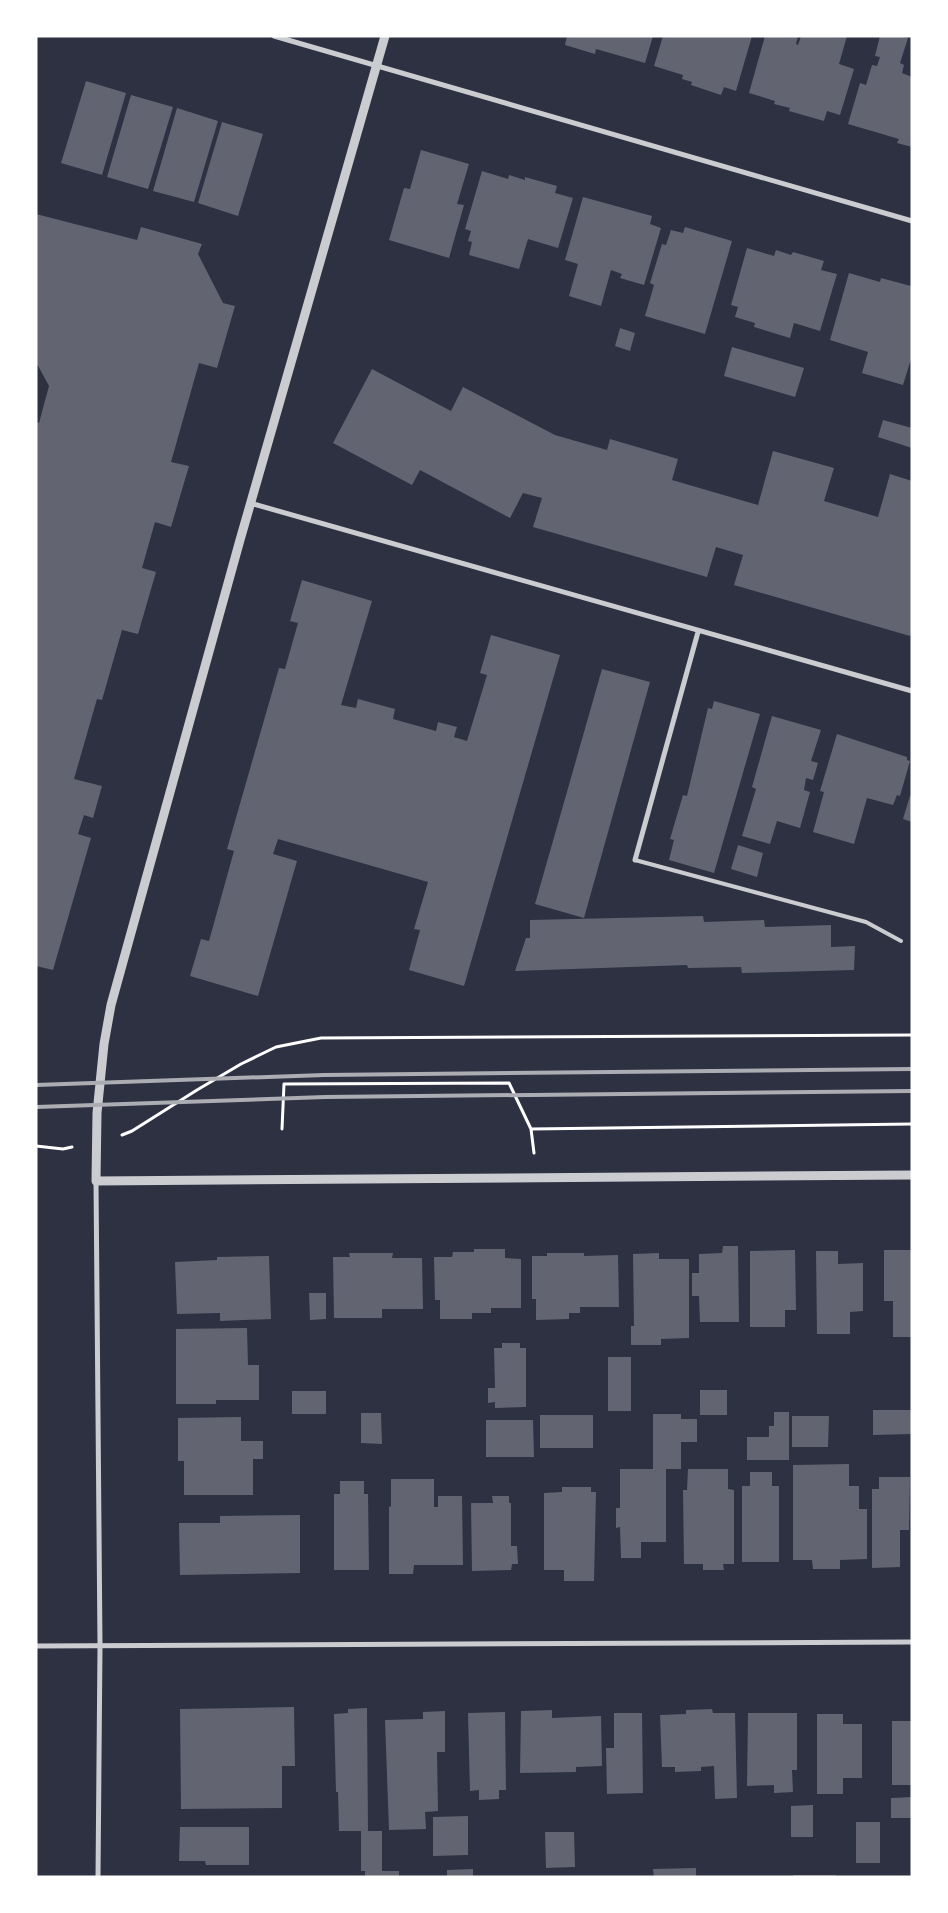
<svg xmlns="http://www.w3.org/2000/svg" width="948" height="1913" font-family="Cabin,sans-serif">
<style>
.building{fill:#626471}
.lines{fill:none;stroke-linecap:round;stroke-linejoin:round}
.path{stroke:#fff;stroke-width:3}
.service{stroke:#caccd0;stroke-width:4}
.minor{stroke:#caccd0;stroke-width:5}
.tertiary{stroke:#caccd0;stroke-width:9}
.rail{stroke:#abadb3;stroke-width:4}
</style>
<rect width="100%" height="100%" fill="#2d3142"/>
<path class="building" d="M 567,36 L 653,36 L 645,63 L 596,49 L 595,54 L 565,45 Z
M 663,36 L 752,36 L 736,91 L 724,87 L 721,95 L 691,85 L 692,82 L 682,79 L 683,75 L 654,66 Z
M 765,36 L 798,36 L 796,44 L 798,45 L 801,36 L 847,36 L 839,64 L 854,69 L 840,115 L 827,111 L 824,121 L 789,111 L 790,108 L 774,104 L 775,101 L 749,93 Z
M 880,36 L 901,36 L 908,38 L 900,63 L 904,65 L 902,73 L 912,77 L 912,147 L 897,143 L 899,139 L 848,124 L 860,83 L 866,85 L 872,65 L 877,66 L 880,57 L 875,56 Z
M 86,81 L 126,93 L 102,175 L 61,163 Z
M 131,95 L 173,107 L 148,189 L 107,177 Z
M 177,108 L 218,121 L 194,202 L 153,191 Z
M 222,122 L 263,134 L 238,216 L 198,203 Z
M 421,150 L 469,164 L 457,204 L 464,205 L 449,258 L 389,240 L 404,188 L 410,189 Z
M 482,171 L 508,179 L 509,175 L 525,180 L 525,177 L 557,186 L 555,193 L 573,198 L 558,248 L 528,239 L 519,269 L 469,255 L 472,242 L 468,241 L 471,231 L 465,229 Z
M 583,197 L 652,216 L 650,224 L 661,228 L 644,285 L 620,278 L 622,274 L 611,270 L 601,306 L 569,296 L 578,264 L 565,260 Z
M 36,214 L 137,240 L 141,227 L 202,244 L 198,254 L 223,303 L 235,306 L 217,368 L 199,363 L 171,462 L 189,466 L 171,527 L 155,522 L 142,568 L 156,572 L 138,634 L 122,630 L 102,700 L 97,699 L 74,779 L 102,786 L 93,818 L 84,815 L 78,834 L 91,838 L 53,970 L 36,966 L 36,422 L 39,423 L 49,386 L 36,362 Z
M 685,227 L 732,241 L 705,334 L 645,316 L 654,285 L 650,283 L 662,244 L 666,245 L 671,230 L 683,233 Z
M 747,248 L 774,256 L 776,250 L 791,255 L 793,252 L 824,261 L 821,270 L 837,274 L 820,331 L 794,323 L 790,338 L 754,327 L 755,323 L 735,317 L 738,307 L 731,305 Z
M 849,273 L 880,282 L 881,278 L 911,286 L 912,356 L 903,385 L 862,373 L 868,352 L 830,340 Z
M 620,328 L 635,333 L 630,351 L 615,346 Z
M 732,347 L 804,368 L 795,397 L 724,376 Z
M 372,369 L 451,411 L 463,387 L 555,435 L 607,450 L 610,439 L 678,459 L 672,480 L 758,505 L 773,451 L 834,468 L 824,501 L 878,517 L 890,474 L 912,481 L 912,631 L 910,636 L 734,585 L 743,555 L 716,547 L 707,577 L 533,527 L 542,498 L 523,493 L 510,518 L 420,470 L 412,485 L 333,443 Z
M 883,420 L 912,428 L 912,448 L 878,437 Z
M 302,580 L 372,601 L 341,705 L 356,708 L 358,699 L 395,709 L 393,719 L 436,731 L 438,722 L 457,727 L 454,737 L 467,741 L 487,675 L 480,673 L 491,635 L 560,655 L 464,986 L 409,970 L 420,930 L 414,929 L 428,882 L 278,839 L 273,854 L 297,861 L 258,996 L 190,976 L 201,939 L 209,941 L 234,851 L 227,849 L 279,668 L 285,669 L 298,623 L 290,621 Z
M 602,669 L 650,682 L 584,918 L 535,904 Z
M 714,701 L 760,714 L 714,873 L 669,860 L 674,840 L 670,839 L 683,795 L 687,796 L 708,708 L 712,709 Z
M 772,716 L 821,730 L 811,761 L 818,763 L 813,780 L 806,778 L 804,790 L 810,792 L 800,828 L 777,821 L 770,844 L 742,836 L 756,789 L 752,787 Z
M 837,734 L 907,757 L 907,760 L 910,761 L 900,796 L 897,795 L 893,805 L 867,798 L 854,844 L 813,832 L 824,792 L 820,791 Z
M 910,796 L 912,796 L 912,822 L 903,819 Z
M 738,845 L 763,853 L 757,877 L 731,869 Z
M 703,916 L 704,922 L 764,920 L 765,927 L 831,925 L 831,947 L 855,946 L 854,970 L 742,973 L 741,967 L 688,968 L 687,965 L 515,971 L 526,938 L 530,938 L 530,920 Z
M 723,1246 L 738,1246 L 739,1322 L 700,1322 L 699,1296 L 692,1296 L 692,1273 L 699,1273 L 699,1254 L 722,1253 Z
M 474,1249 L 505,1249 L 505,1258 L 521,1259 L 521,1308 L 491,1308 L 491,1313 L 472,1313 L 472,1319 L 440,1319 L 440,1300 L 435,1300 L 434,1257 L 452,1257 L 453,1252 L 474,1252 Z
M 795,1250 L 796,1310 L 785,1310 L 785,1327 L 750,1327 L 750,1251 Z
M 884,1250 L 912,1250 L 912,1337 L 893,1337 L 893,1301 L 884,1301 Z
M 816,1251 L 838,1251 L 838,1264 L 863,1263 L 863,1311 L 850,1312 L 850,1334 L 817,1334 Z
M 349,1253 L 393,1253 L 392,1258 L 422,1258 L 423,1309 L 382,1309 L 382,1318 L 334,1318 L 333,1257 L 350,1257 Z
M 547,1253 L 584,1253 L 584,1256 L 618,1255 L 619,1307 L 580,1307 L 580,1313 L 569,1313 L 569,1319 L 536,1320 L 536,1299 L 532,1299 L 532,1256 L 547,1256 Z
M 659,1253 L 659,1259 L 689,1259 L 689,1338 L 661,1339 L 661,1345 L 631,1345 L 631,1326 L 634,1326 L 633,1254 Z
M 269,1256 L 271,1319 L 220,1321 L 220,1313 L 177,1314 L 175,1262 L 217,1260 L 217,1257 Z
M 309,1293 L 326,1293 L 326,1319 L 310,1320 Z
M 247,1328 L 248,1365 L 259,1365 L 259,1400 L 216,1400 L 216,1404 L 176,1404 L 176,1329 Z
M 502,1343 L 520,1343 L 520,1348 L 526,1348 L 526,1407 L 495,1408 L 495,1402 L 488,1403 L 488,1388 L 495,1388 L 494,1348 L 502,1348 Z
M 608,1357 L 631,1357 L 631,1411 L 608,1411 Z
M 700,1390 L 727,1390 L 727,1415 L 700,1415 Z
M 292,1391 L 326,1391 L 326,1414 L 292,1414 Z
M 873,1410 L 911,1410 L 911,1434 L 873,1435 Z
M 774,1412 L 789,1412 L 789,1460 L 747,1460 L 747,1437 L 769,1437 L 769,1426 L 774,1426 Z
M 361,1413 L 381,1413 L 382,1444 L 361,1443 Z
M 653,1414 L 681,1414 L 681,1419 L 697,1419 L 697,1442 L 681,1442 L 681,1469 L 666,1469 L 666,1542 L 641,1542 L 641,1558 L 621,1558 L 620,1527 L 616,1528 L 616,1508 L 620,1508 L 620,1469 L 653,1469 Z
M 540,1415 L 593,1415 L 593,1448 L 540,1448 Z
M 792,1416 L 829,1416 L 828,1447 L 792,1447 Z
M 241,1417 L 241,1441 L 263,1441 L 263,1459 L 253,1459 L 253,1495 L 184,1495 L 184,1461 L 178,1461 L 178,1418 Z
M 486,1420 L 533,1420 L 534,1457 L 486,1457 Z
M 849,1464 L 849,1486 L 859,1486 L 859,1509 L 867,1509 L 867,1559 L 840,1560 L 840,1569 L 813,1569 L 812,1560 L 793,1560 L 793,1465 Z
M 688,1469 L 728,1469 L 728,1489 L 734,1490 L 734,1564 L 723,1564 L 724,1570 L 703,1570 L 703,1564 L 684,1564 L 683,1490 L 687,1490 Z
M 750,1472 L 772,1472 L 772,1486 L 779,1486 L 779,1562 L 742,1562 L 742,1486 L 750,1486 Z
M 879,1477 L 910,1477 L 909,1530 L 900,1530 L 900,1567 L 872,1568 L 872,1489 L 879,1489 Z
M 391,1479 L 434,1479 L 434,1507 L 438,1507 L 438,1496 L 462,1496 L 463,1565 L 414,1565 L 413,1574 L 389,1574 L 389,1507 L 391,1506 Z
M 340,1481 L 364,1481 L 364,1494 L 368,1494 L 369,1570 L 334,1570 L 334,1494 L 340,1494 Z
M 562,1487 L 591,1487 L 591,1492 L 596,1492 L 594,1581 L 564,1581 L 564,1570 L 544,1570 L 544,1493 L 562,1492 Z
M 492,1496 L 509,1496 L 509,1503 L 511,1503 L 511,1546 L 517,1546 L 518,1564 L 512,1564 L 511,1570 L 472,1571 L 471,1503 L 493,1503 Z
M 300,1515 L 300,1573 L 180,1575 L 179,1523 L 220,1523 L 220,1516 Z
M 294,1707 L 295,1766 L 282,1766 L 282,1808 L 181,1809 L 180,1709 Z
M 367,1708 L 368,1831 L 382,1831 L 382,1871 L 399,1871 L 399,1877 L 365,1877 L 365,1871 L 361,1871 L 361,1831 L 339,1831 L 338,1792 L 336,1792 L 334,1714 L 348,1713 L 348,1709 Z
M 712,1709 L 713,1713 L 735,1713 L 737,1798 L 715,1799 L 714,1766 L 701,1767 L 701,1771 L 675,1772 L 675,1767 L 662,1767 L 660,1715 L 686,1714 L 686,1710 Z
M 552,1710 L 552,1718 L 601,1716 L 602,1766 L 576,1767 L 576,1772 L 520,1773 L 521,1711 Z
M 445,1711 L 445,1752 L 437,1752 L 438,1811 L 425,1812 L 426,1829 L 389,1830 L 385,1720 L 423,1719 L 423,1712 Z
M 505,1712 L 506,1790 L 499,1790 L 499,1799 L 479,1800 L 479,1790 L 470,1791 L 468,1713 Z
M 614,1713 L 642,1713 L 643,1793 L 607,1794 L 606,1748 L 614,1748 Z
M 748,1713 L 797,1713 L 797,1770 L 792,1770 L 793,1792 L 774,1793 L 774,1785 L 747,1786 Z
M 817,1714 L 843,1714 L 843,1724 L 862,1724 L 862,1778 L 843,1778 L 843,1794 L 817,1794 Z
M 892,1721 L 912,1721 L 912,1785 L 892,1785 Z
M 912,1797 L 912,1818 L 891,1818 L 891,1798 Z
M 813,1805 L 813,1837 L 791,1837 L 791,1806 Z
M 468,1816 L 468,1855 L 433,1856 L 433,1817 Z
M 856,1822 L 880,1822 L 880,1863 L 856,1863 Z
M 180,1827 L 249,1827 L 249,1865 L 206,1865 L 205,1861 L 179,1861 Z
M 545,1832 L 574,1832 L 575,1867 L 546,1868 Z
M 696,1868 L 696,1877 L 654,1877 L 653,1869 Z
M 473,1869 L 473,1877 L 447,1877 L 447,1870 Z
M 793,1875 L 836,1875 L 836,1877 L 793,1877 Z"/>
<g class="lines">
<path class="path" d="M 282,1129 L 284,1084 L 509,1083 L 531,1129 L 912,1124
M 531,1129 L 534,1153
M 122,1135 L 132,1131 L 197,1090 L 241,1064 L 276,1047 L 321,1038 L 912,1035
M 36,1146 L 63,1149 L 72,1147"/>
<path class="service" d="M 635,860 L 866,922 L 901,941"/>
<path class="minor" d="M 274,36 L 912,221
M 250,503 L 912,691
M 635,860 L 698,632
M 96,1181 L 100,1646 L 98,1877
M 36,1646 L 912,1642"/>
<path class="tertiary" d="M 385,36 L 240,540 L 111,1005 L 104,1044 L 97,1113 L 96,1181 L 912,1175"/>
<path class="rail" d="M 36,1085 L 324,1075 L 912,1069
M 36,1107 L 325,1097 L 912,1091"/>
</g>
<rect width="948" height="1913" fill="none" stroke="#ffffff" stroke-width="75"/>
</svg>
